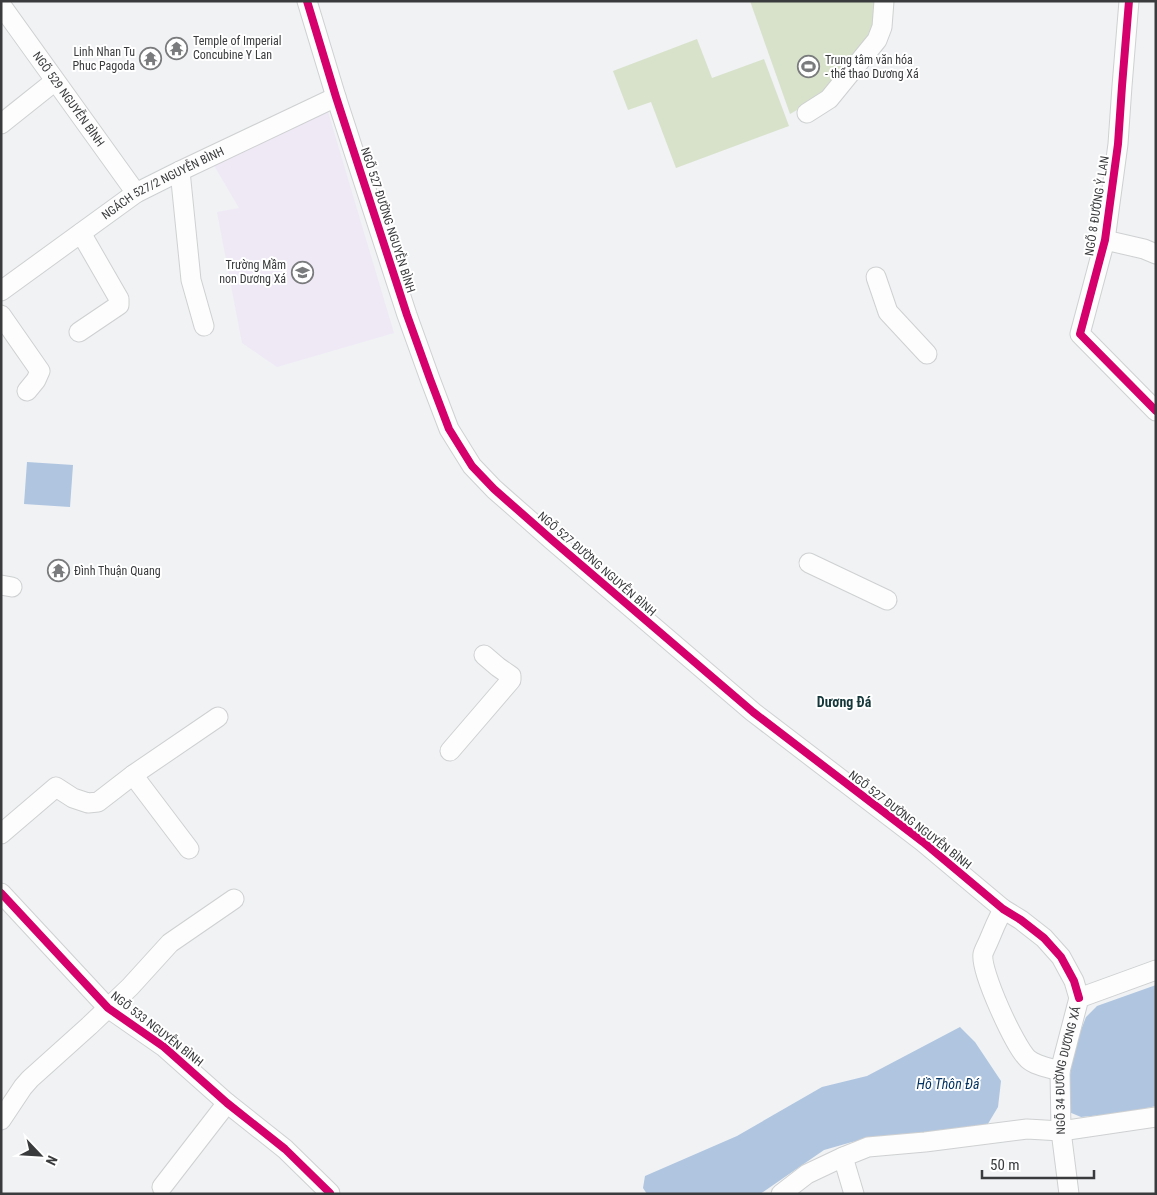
<svg xmlns="http://www.w3.org/2000/svg" width="1157" height="1195" font-family="'Roboto Condensed',sans-serif">
<style>
.education{fill:#efe9f6}
.green{fill:#d8e2ca}
.water{fill:#afc5e0}
.lines{fill:none;stroke-linecap:round;stroke-linejoin:round}
.minor-casing{stroke:#ced0d1;stroke-width:21}
.minor{stroke:#fdfdfd;stroke-width:19}
.cycleway-casing{stroke:#fff;stroke-width:11}
.cycleway{stroke:#d6006c;stroke-width:8}
.labels{text-anchor:middle;dominant-baseline:central;stroke-width:4;stroke-linejoin:round;paint-order:stroke}
.poi-label{font-size:12px;fill:#3a3b3d;stroke:#fff;text-anchor:start}
.street-label{font-size:12px;fill:#3a3b3d;stroke:#fff}
.neighbourhood-label{font-size:14px;font-weight:bold;fill:#143739;stroke:#fff}
.water-label{font-size:14px;font-style:italic;fill:#00315e;stroke:#fff}
</style>
<rect width="100%" height="100%" fill="#f0f2f4"/>
<path class="education" d="M 328,112 L 394,333 L 277,367 L 242,343 L 217,212 L 239,208 L 212,162 Z"/>
<path class="green" d="M 750,1 L 877,1 L 876,25 L 869,38 L 822,96 L 790,114 Z
M 697,39 L 712,78 L 764,59 L 789,126 L 676,168 L 651,102 L 628,110 L 613,71 Z"/>
<path class="water" d="M 27,462 L 73,465 L 70,507 L 24,504 Z
M 1156,985 L 1156,1106 L 1124,1113 L 1081,1117 L 1069,1112 L 1067,1095 L 1074,1048 L 1086,1017 L 1097,1006 Z
M 960,1027 L 975,1042 L 1001,1081 L 998,1107 L 986,1127 L 915,1133 L 852,1142 L 824,1150 L 760,1194 L 647,1194 L 643,1188 L 645,1176 L 737,1136 L 822,1087 L 867,1076 Z"/>
<g class="lines">
<defs>
<g id="minor">
<path d="M 307,1 L 336,97 L 407,315 L 430,379 L 449,429 L 472,466 L 494,489 L 552,540 L 753,712 L 923,842 L 1003,909 L 1021,920 L 1044,938 L 1061,957 L 1074,981 L 1079,998"/>
<path d="M 1129,1 L 1122,86 L 1118,144 L 1105,240 L 1080,334 L 1156,411"/>
<path id="s1" d="M 1,5 L 136,193"/>
<path d="M 807,113 L 829,99 L 877,40 L 882,27 L 884,1"/>
<path d="M 1,124 L 55,81"/>
<path d="M 180,171 L 191,280 L 204,326"/>
<path d="M 1105,240 L 1144,249 L 1156,254"/>
<path d="M 876,277 L 888,312 L 927,354"/>
<path id="s2" d="M 1,291 L 136,193 L 180,171 L 336,97"/>
<path d="M 1,315 L 40,371 L 36,380 L 27,391"/>
<path d="M 79,332 L 119,305 L 119,299 L 81,233"/>
<path d="M 809,563 L 887,600"/>
<path d="M 1,585 L 12,587"/>
<path d="M 450,751 L 511,680 L 511,676 L 498,667 L 484,655"/>
<path d="M 133,775 L 189,849"/>
<path d="M 1,834 L 56,787 L 73,798 L 88,803 L 98,802 L 133,775 L 218,717"/>
<path d="M 1,893 L 108,1008 L 164,1047 L 227,1103 L 285,1149 L 330,1193"/>
<path d="M 1003,909 C 998,919 993,930 989,940 C 987,945 984,950 983,954 C 980,971 1015,1047 1028,1059 C 1036,1066 1050,1068 1060,1071"/>
<path d="M 1,1120 L 23,1087 L 30,1079 L 89,1026 L 130,987 L 170,943 L 234,899"/>
<path d="M 843,1157 L 854,1194"/>
<path d="M 162,1187 L 227,1103"/>
<path d="M 781,1194 L 807,1174 L 843,1157 L 868,1147 L 925,1142 L 1027,1129 L 1061,1131 L 1156,1117"/>
<path id="s3" d="M 1069,1194 L 1061,1131 L 1060,1071 L 1079,998 L 1156,970"/>
</g>
</defs>
<use href="#minor" class="minor-casing"/>
<use href="#minor" class="minor"/>
<defs>
<path id="cycleway" d="M 307,1 L 336,97 L 407,315 L 430,379 L 449,429 L 472,466 L 494,489 L 552,540 L 753,712 L 923,842 L 1003,909 L 1021,920 L 1044,938 L 1061,957 L 1074,981 L 1079,998
M 1129,1 L 1122,86 L 1118,144 L 1105,240 L 1080,334 L 1156,411
M 1,893 L 108,1008 L 164,1047 L 227,1103 L 285,1149 L 330,1193"/>
</defs>
<use href="#cycleway" class="cycleway-casing"/>
<use href="#cycleway" class="cycleway"/>
</g>
<defs>
<symbol id="temple-ring" viewBox="-11 -11 22 22"><circle r="9.5" fill="#fff" stroke="#7a7b7d" stroke-width="1.5"/><path d="M0-6L5-2H3V0L6.5 2.5H4V6H1.5V3h-3V6H-4V2.5H-6.5L-3 0V-2H-5Z" fill="#7a7b7d"/></symbol>
<symbol id="stadium-ring" viewBox="-11 -11 22 22"><circle r="9.5" fill="#fff" stroke="#7a7b7d" stroke-width="1.5"/><path d="M0-5a6.5 5 0 1 0 0 10a6.5 5 0 1 0 0-10ZM-3.5-1.8h7v3.6h-7Z" fill="#7a7b7d"/></symbol>
<symbol id="school-ring" viewBox="-11 -11 22 22"><circle r="9.5" fill="#fff" stroke="#7a7b7d" stroke-width="1.5"/><path d="M0-5L7-2L0 1L-7-2ZM-4 1L0 2.5L4 1V4Q0 6-4 4Z" fill="#7a7b7d"/></symbol>
</defs>
<g fill-rule="evenodd">
<use href="#temple-ring" x="164" y="36" width="25" height="25"/>
<use href="#temple-ring" x="138" y="46" width="25" height="25"/>
<use href="#stadium-ring" x="796" y="54" width="25" height="25"/>
<use href="#school-ring" x="290" y="260" width="25" height="25"/>
<use href="#temple-ring" x="46" y="558" width="25" height="25"/>
</g>
<g class="labels">
<g class="poi-label">
<text x="193" y="41">Temple of Imperial<tspan x="193" dy="14">Concubine Y Lan</tspan></text>
<text x="135" y="52" text-anchor="end">Linh Nhan Tu<tspan x="135" dy="14">Phuc Pagoda</tspan></text>
<text x="825" y="60">Trung tâm văn hóa<tspan x="825" dy="14">- thể thao Dương Xá</tspan></text>
<text x="286" y="265" text-anchor="end">Trường Mầm<tspan x="286" dy="14">non Dương Xá</tspan></text>
<text x="74" y="571">Đình Thuận Quang</text>
</g>
<g class="street-label">
<text stroke="none"><textPath href="#s1" startOffset="116">NGÕ 529 NGUYỄN BÌNH</textPath></text>
<text stroke="none"><textPath href="#s2" startOffset="195">NGÁCH 527/2 NGUYỄN BÌNH</textPath></text>
<text transform="translate(1097 206) rotate(-81)">NGÕ 8 ĐƯỜNG Ỷ LAN</text>
<text transform="translate(388 220) rotate(72)">NGÕ 527 ĐƯỜNG NGUYỄN BÌNH</text>
<text transform="translate(597 564) rotate(41)">NGÕ 527 ĐƯỜNG NGUYỄN BÌNH</text>
<text transform="translate(910 820) rotate(38)">NGÕ 527 ĐƯỜNG NGUYỄN BÌNH</text>
<text transform="translate(157 1029) rotate(38)">NGÕ 533 NGUYỄN BÌNH</text>
<text stroke="none"><textPath href="#s3" startOffset="125">NGÕ 34 ĐƯỜNG DƯƠNG XÁ</textPath></text>
</g>
<g class="neighbourhood-label">
<text x="844" y="702">Dương Đá</text>
</g>
<g class="water-label">
<text x="948" y="1084">Hồ Thôn Đá</text>
</g>
</g>
<rect width="1157" height="1195" fill="none" stroke="#3a3b3d" stroke-width="5"/>
<g transform="translate(40 1155) rotate(115)" stroke="#ffffff" stroke-width="4" paint-order="stroke">
<path d="M0-4L9 19L0 12L-9 19Z" fill="#3a3b3d"/>
<text y="-8" font-size="14" font-weight="bold" text-anchor="middle" fill="#3a3b3d">N</text>
</g>
<path d="M982 1170v8h112v-8" fill="none" stroke="#3a3b3d" stroke-width="2.5"/>
<text x="990" y="1170" font-size="15" fill="#3a3b3d" stroke="#ffffff" stroke-width="4" paint-order="stroke">50 m</text>
</svg>
